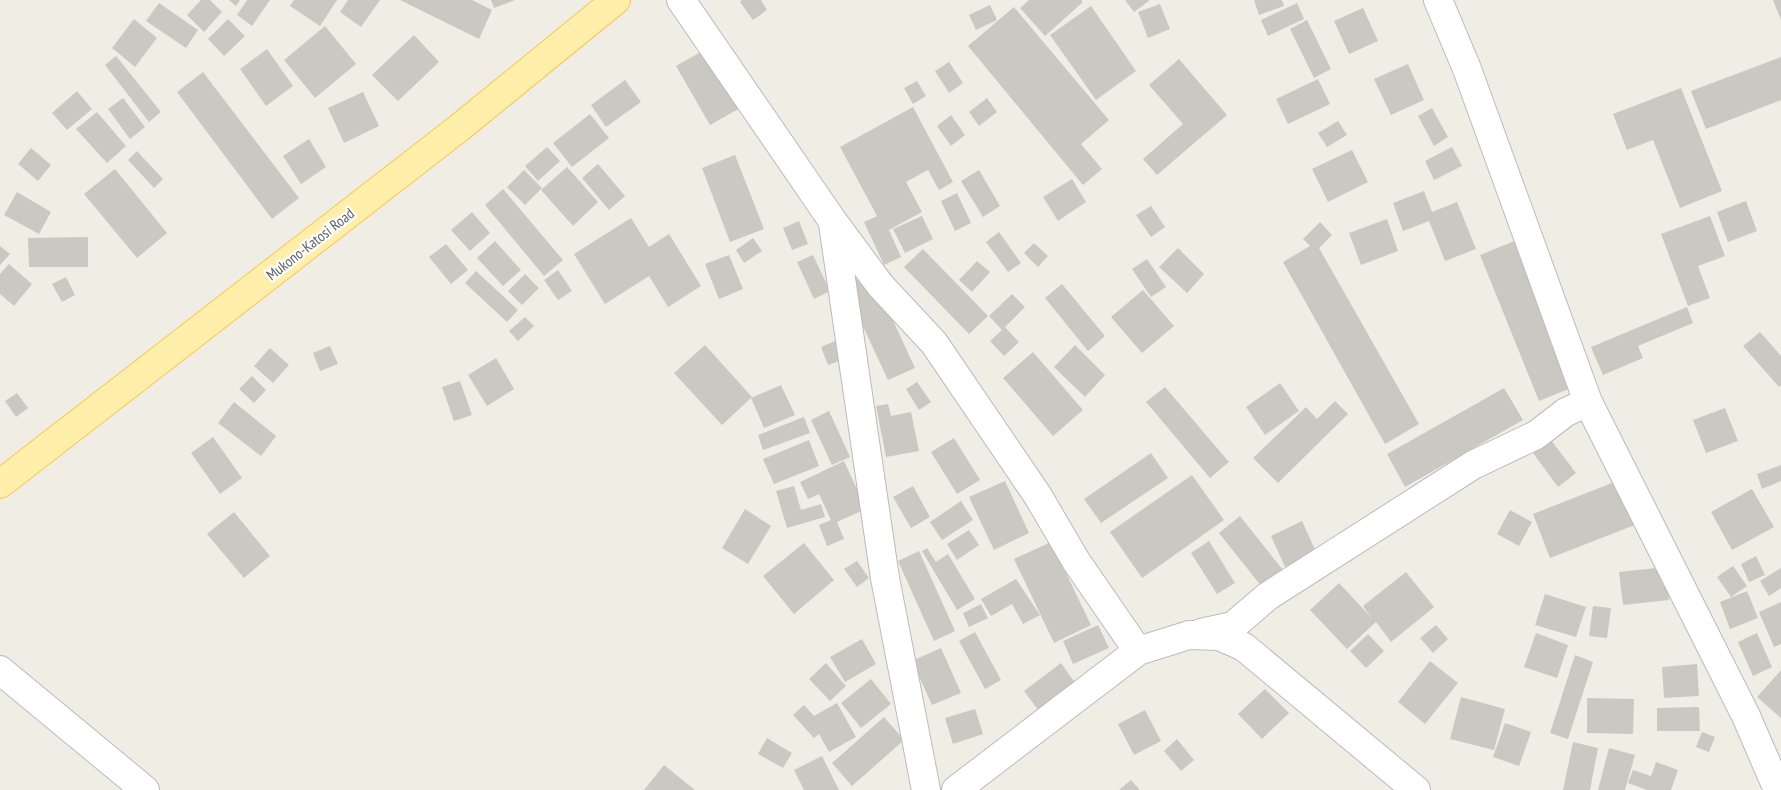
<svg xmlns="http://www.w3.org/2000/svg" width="1781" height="790" font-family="'PT Sans Narrow',sans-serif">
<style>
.building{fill:#cbc8c2}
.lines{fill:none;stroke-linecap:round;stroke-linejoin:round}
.minor-casing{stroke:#b8bbbf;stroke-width:30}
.major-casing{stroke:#f8c756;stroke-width:30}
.minor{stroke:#fff;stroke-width:28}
.major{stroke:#ffefab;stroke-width:28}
.labels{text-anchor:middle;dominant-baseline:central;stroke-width:4.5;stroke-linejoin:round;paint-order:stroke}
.street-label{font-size:15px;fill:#5d6166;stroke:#fff}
</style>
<rect width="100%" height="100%" fill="#f0ede5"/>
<path class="building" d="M 201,0 L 210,0 L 222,12 L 204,32 L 187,15 Z
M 229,0 L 240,0 L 236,6 Z
M 247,0 L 270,0 L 252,26 L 237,15 Z
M 294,0 L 337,0 L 320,26 L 290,6 Z
M 348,0 L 380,0 L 361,27 L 340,12 Z
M 400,0 L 472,0 L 492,10 L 479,39 Z
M 491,0 L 515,0 L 494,8 Z
M 742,0 L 761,0 L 767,10 L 753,20 L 740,2 Z
M 1029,0 L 1081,0 L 1083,2 L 1045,36 L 1020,8 Z
M 1125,0 L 1148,0 L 1149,1 L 1134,12 Z
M 1254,0 L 1282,0 L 1284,6 L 1259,15 Z
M 1773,0 L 1781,0 L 1781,20 Z
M 159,3 L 198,30 L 186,48 L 146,21 Z
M 1297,3 L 1304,19 L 1268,36 L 1261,20 Z
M 1160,4 L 1170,29 L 1148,38 L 1138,12 Z
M 990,5 L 997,20 L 976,30 L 969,15 Z
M 1091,6 L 1136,71 L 1096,100 L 1050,35 Z
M 1014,7 L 1109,120 L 1081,144 L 1102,169 L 1083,185 L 968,46 Z
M 1363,8 L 1378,41 L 1349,54 L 1334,21 Z
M 134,19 L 157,38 L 135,67 L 112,48 Z
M 228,19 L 245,36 L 224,56 L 208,39 Z
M 1307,20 L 1331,69 L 1314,78 L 1290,29 Z
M 325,26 L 356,64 L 315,98 L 284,60 Z
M 414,35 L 439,62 L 398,101 L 372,75 Z
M 267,49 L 293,86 L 266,106 L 240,69 Z
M 706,49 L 740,108 L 710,125 L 676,66 Z
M 116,56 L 161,112 L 149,122 L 105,65 Z
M 1781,57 L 1781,100 L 1706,129 L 1691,91 Z
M 1179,59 L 1227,115 L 1157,175 L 1143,159 L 1183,124 L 1149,85 Z
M 949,62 L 963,83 L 949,93 L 935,71 Z
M 1408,64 L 1424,100 L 1391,115 L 1374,79 Z
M 203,72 L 299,198 L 272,219 L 177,92 Z
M 1318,79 L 1330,104 L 1288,124 L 1276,99 Z
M 625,80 L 641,102 L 606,127 L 591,105 Z
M 917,81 L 926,96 L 913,104 L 904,88 Z
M 1681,88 L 1722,191 L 1680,208 L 1653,140 L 1627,150 L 1613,114 Z
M 77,91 L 92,109 L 67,130 L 52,113 Z
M 363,92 L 379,126 L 344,143 L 328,108 Z
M 123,98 L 145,127 L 130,139 L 108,109 Z
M 987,98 L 997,112 L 979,126 L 969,112 Z
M 913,107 L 953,182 L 939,190 L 928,170 L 906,182 L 922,212 L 889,230 L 901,257 L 884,265 L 864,222 L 877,216 L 840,147 Z
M 1432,108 L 1448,137 L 1434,146 L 1418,116 Z
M 97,112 L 126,146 L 107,163 L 76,129 Z
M 590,114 L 609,138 L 572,167 L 553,143 Z
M 951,115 L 965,135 L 951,146 L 937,126 Z
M 1338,121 L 1347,135 L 1327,147 L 1318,133 Z
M 309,139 L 326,167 L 301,184 L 283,156 Z
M 547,147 L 560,161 L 538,181 L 525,166 Z
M 1452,147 L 1462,166 L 1434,180 L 1425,161 Z
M 31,148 L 51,165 L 38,181 L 18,164 Z
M 1352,150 L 1368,182 L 1328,202 L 1312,169 Z
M 137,151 L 163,179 L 154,188 L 128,160 Z
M 735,155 L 764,229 L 730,242 L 702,168 Z
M 598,164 L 625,196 L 609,210 L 582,178 Z
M 567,167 L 598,202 L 573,226 L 541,190 Z
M 115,169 L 167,233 L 137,258 L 84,194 Z
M 524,170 L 542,188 L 525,205 L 507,187 Z
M 979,170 L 1000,206 L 983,217 L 961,181 Z
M 1072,179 L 1086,202 L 1058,221 L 1043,197 Z
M 503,189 L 563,260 L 544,276 L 485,205 Z
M 1424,191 L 1432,212 L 1457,202 L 1476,249 L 1445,261 L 1429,221 L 1403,231 L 1393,203 Z
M 17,192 L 51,212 L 39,234 L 4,215 Z
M 957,193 L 971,223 L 955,231 L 941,201 Z
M 1746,201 L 1757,231 L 1728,242 L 1717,212 Z
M 1151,206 L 1165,227 L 1151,237 L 1136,215 Z
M 472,212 L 490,233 L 470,251 L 451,230 Z
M 922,216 L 933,239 L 905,253 L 893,229 Z
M 1710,216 L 1725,256 L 1698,266 L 1710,298 L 1688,306 L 1661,234 Z
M 631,218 L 649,247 L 669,234 L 701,286 L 668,307 L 649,276 L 605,304 L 574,254 Z
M 1387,219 L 1398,251 L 1361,265 L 1349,233 Z
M 799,221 L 808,244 L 792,250 L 783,228 Z
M 1320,222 L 1332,235 L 1319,248 L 1419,424 L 1385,444 L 1283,262 L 1310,246 L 1303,239 Z
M 999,232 L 1021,263 L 1008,272 L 986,242 Z
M 88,237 L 88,267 L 29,267 L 28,238 Z
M 753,238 L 762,251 L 744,263 L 736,250 Z
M 1517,240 L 1576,386 L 1539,401 L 1480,255 Z
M 495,241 L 521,270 L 503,286 L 477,258 Z
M 1034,243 L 1048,256 L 1038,267 L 1024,253 Z
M 446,244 L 468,270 L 451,284 L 429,257 Z
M 0,246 L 10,254 L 0,265 Z
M 1178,248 L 1204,274 L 1187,293 L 1159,267 Z
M 923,249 L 988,316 L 969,334 L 904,267 Z
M 729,255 L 743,289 L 719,299 L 705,264 Z
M 813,255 L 830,291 L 814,299 L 797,262 Z
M 1147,259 L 1166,287 L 1151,297 L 1132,269 Z
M 977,261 L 990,272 L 972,292 L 959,280 Z
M 9,264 L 32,284 L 14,306 L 0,294 L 0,274 Z
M 558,270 L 572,291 L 558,300 L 544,280 Z
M 476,271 L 518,310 L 507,322 L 465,283 Z
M 871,273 L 915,368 L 888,380 L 844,286 Z
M 525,274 L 539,288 L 522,305 L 508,291 Z
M 66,277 L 75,295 L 62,302 L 52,284 Z
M 1062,284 L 1105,336 L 1088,351 L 1045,298 Z
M 1143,290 L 1174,326 L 1142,353 L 1111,317 Z
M 1012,294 L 1025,307 L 1005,327 L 1019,342 L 1004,356 L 990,341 L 1002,330 L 989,316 Z
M 1687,307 L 1693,323 L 1638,346 L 1643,358 L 1603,375 L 1591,347 Z
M 525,317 L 534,326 L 518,341 L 509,331 Z
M 1760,332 L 1781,356 L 1781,385 L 1779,387 L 1743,346 Z
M 835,341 L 842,360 L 828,365 L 821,347 Z
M 705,345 L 752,397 L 722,425 L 674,373 Z
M 1075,345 L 1105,375 L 1085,397 L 1054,367 Z
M 330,346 L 338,364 L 320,371 L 313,353 Z
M 270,348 L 289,365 L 273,383 L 254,366 Z
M 1033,352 L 1083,410 L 1053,436 L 1003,378 Z
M 496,358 L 514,389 L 487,406 L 468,375 Z
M 252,376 L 266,390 L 254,403 L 239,389 Z
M 460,381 L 472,415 L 454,421 L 442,387 Z
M 917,382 L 931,402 L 919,410 L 906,389 Z
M 1280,383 L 1299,411 L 1265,435 L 1246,407 Z
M 781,385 L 795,415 L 764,428 L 751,398 Z
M 1165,387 L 1229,462 L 1210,478 L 1146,402 Z
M 1504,388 L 1523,420 L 1405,487 L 1387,454 Z
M 17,393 L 28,408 L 16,417 L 5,401 Z
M 1335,401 L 1348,414 L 1278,483 L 1253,458 L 1306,407 L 1317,419 Z
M 234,402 L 276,436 L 261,456 L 218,423 Z
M 888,404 L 891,416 L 911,412 L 919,451 L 886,457 L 876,406 Z
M 1725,408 L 1738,441 L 1706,453 L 1693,420 Z
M 829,411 L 850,457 L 832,465 L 811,420 Z
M 804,417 L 810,433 L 763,450 L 758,435 Z
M 213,437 L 242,478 L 220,494 L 191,453 Z
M 954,438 L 980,480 L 957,494 L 931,452 Z
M 809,440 L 819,466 L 774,484 L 763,459 Z
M 1551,440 L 1576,473 L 1558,487 L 1533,453 Z
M 1151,453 L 1168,478 L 1101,523 L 1084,499 Z
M 844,461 L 866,509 L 837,522 L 844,539 L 827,546 L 819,525 L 831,520 L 819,494 L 808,499 L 800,482 Z
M 1781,465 L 1781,481 L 1762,489 L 1757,474 Z
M 1192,475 L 1224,520 L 1142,578 L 1110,532 Z
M 1622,479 L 1640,523 L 1550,558 L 1533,514 Z
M 1005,481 L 1029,533 L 994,550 L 969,497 Z
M 794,486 L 801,510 L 821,504 L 825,517 L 787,528 L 776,491 Z
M 913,486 L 930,517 L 911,528 L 893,497 Z
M 1752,489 L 1774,527 L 1732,550 L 1711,512 Z
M 961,501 L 973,520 L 942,540 L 930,522 Z
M 745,509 L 771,526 L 748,564 L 722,548 Z
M 1510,510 L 1532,522 L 1519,546 L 1497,534 Z
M 234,512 L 270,556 L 244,578 L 207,534 Z
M 1240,516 L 1283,570 L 1262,587 L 1219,533 Z
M 1302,521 L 1316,552 L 1285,567 L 1271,536 Z
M 969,530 L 979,545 L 957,560 L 947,544 Z
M 1209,541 L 1235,583 L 1217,594 L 1191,553 Z
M 1051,542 L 1091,625 L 1054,643 L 1014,559 Z
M 804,543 L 834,580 L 794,614 L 763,576 Z
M 927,548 L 936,562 L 948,554 L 975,599 L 957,610 L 922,551 Z
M 919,551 L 955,631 L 934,641 L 898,561 Z
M 1756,556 L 1765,575 L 1749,582 L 1741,564 Z
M 857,561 L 869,578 L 857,587 L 844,569 Z
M 1733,566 L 1747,586 L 1731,597 L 1717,577 Z
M 1666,567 L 1669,600 L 1623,605 L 1619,572 Z
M 1781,568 L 1781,588 L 1769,596 L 1760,581 Z
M 1406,572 L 1434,607 L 1391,642 L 1376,622 L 1347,649 L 1310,610 L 1339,583 L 1371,617 L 1363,606 Z
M 1016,579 L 1040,615 L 1023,624 L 1012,604 L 991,616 L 981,599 Z
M 1747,591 L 1758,618 L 1730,629 L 1720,602 Z
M 1545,594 L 1586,607 L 1576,637 L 1535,625 Z
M 1781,602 L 1781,644 L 1774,647 L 1759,612 Z
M 981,604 L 988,618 L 969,627 L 963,613 Z
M 1593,606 L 1611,608 L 1607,638 L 1589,636 Z
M 1098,625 L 1109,648 L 1073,664 L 1063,641 Z
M 1436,625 L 1448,639 L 1433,653 L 1420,638 Z
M 975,632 L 1001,680 L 985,689 L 959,641 Z
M 1536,633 L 1568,645 L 1557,678 L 1524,667 Z
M 1757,633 L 1772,667 L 1753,676 L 1738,642 Z
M 1368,634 L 1384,651 L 1366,668 L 1350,651 Z
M 862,639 L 876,664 L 845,682 L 830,657 Z
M 941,648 L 961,693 L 932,705 L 912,661 Z
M 1575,655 L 1593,662 L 1568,739 L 1550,733 Z
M 1430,661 L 1458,683 L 1425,724 L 1398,702 Z
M 826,663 L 846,686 L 830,701 L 809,679 Z
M 1061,663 L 1076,684 L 1039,711 L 1024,691 Z
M 1697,664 L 1699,696 L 1664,698 L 1662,667 Z
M 1781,670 L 1781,718 L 1757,697 Z
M 871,679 L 891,704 L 861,728 L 841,703 Z
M 1265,689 L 1289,713 L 1262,739 L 1238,714 Z
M 1461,697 L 1505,709 L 1494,750 L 1450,739 Z
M 1587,698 L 1634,699 L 1633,734 L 1587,733 Z
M 837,703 L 856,737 L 829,752 L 819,734 L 814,738 L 793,715 L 804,705 L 814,716 Z
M 1699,707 L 1700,731 L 1657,731 L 1657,708 Z
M 975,709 L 983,734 L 953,744 L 945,718 Z
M 1145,710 L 1161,741 L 1134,755 L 1118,724 Z
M 884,717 L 904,740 L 852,786 L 832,763 Z
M 1505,723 L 1531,732 L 1519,766 L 1493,757 Z
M 1702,732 L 1715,737 L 1709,752 L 1696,747 Z
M 767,738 L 792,753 L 783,768 L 758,754 Z
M 1177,739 L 1194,760 L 1181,771 L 1164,751 Z
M 1573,742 L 1598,748 L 1590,790 L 1563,790 Z
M 1609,748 L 1635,755 L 1625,790 L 1598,790 Z
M 822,756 L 839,790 L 804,790 L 794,770 Z
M 1656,762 L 1678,770 L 1671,790 L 1647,790 L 1628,783 L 1633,770 L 1651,776 Z
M 664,765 L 695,790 L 644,790 Z
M 1131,780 L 1140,790 L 1119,790 Z"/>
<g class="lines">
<defs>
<path id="minor" d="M 681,0 L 832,220 L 880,285 L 934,343 L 1038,496 L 1076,561 L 1138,651 L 1189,635 L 1219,636 L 1244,647 L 1416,790
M 1438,0 L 1467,69 L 1588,402 L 1746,716 L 1778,790
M 833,224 L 885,578 L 926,790
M 1201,633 L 1233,626 L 1268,596 L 1473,465 L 1536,435 L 1566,412 L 1588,402
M 0,670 L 145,790
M 956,790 L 1138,651"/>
<path id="major" d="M 0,484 L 459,128 L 616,0"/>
</defs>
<use href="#minor" class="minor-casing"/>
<use href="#major" class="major-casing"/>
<use href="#minor" class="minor"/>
<use href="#major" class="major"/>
</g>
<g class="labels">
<g class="street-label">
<text transform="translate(310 244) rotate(-38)">Mukono-Katosi Road</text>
</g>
</g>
</svg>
